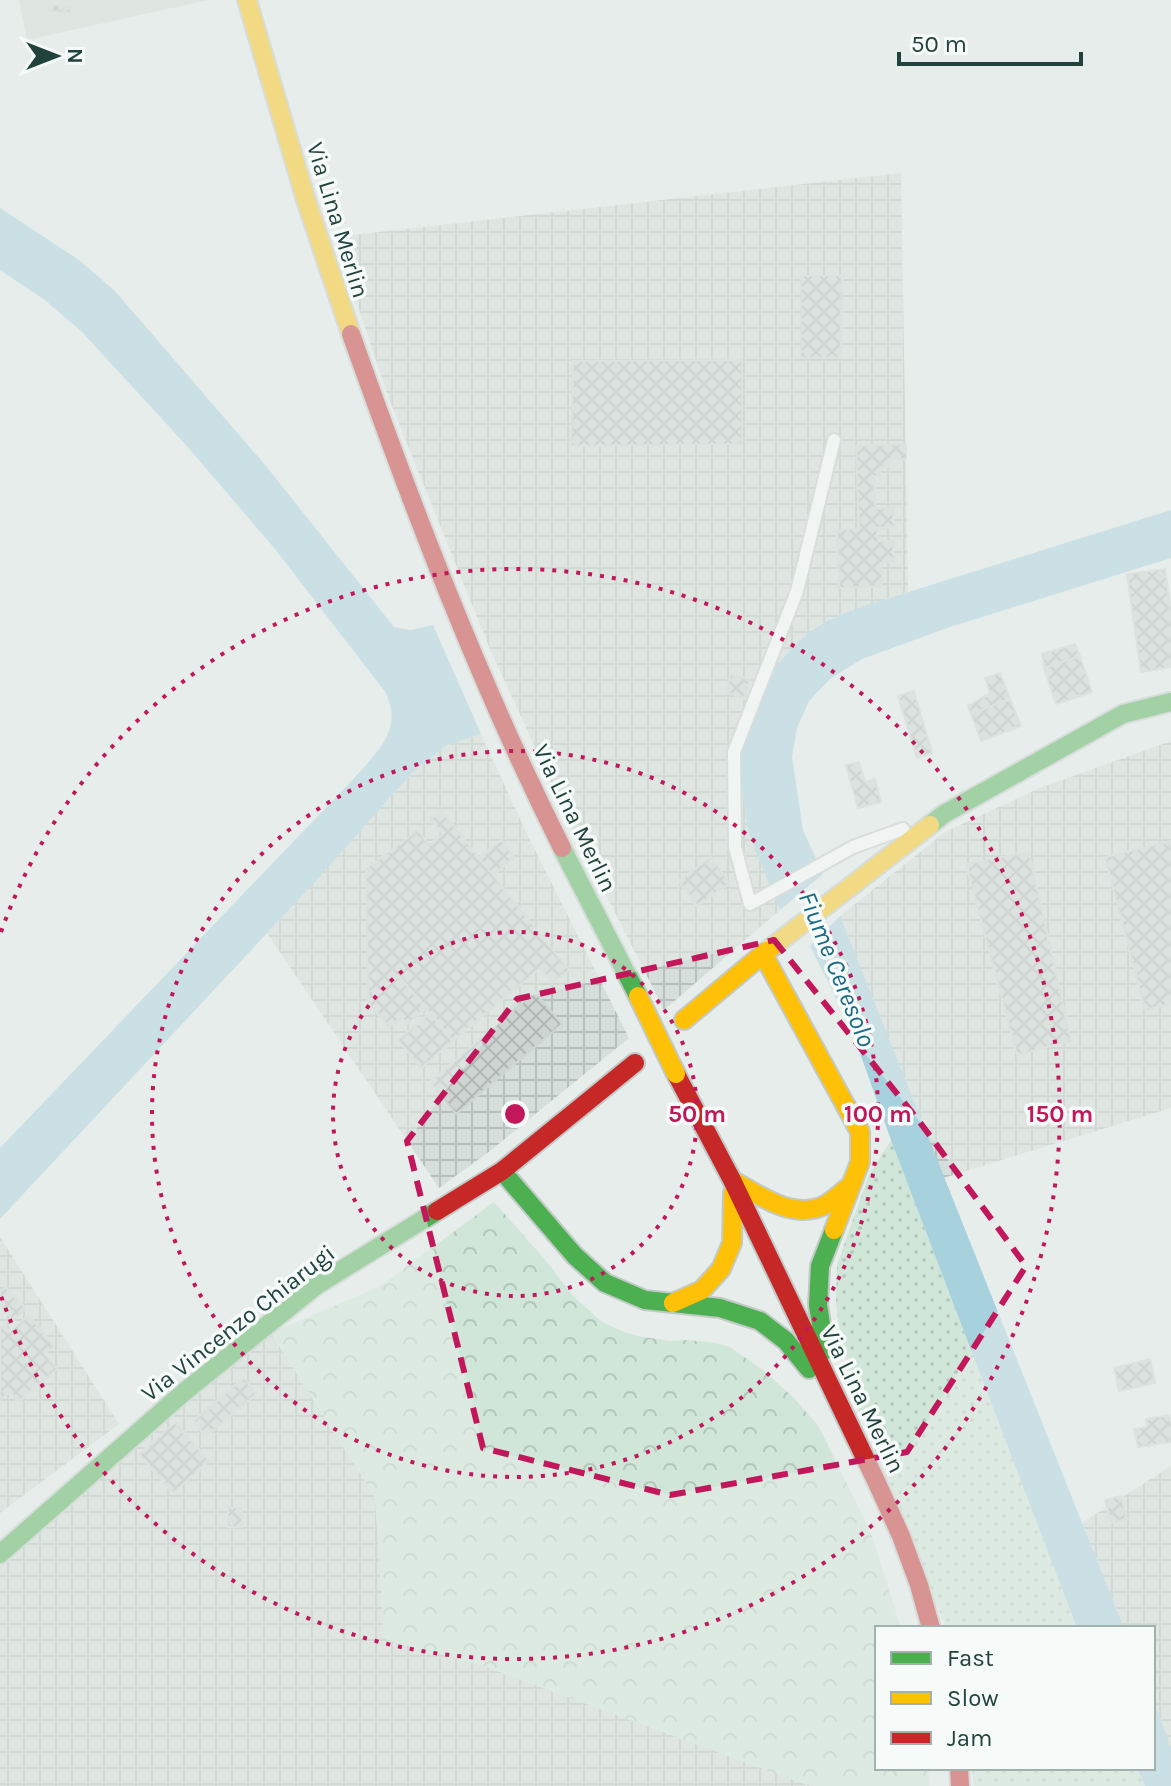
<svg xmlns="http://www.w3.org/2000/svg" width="1171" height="1786" font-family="Karla,sans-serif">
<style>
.built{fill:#d5deda}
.industrial{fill:url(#industrial-grid)}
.grass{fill:url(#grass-dots)}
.forest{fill:url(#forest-crowns)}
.water{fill:#a6d1dd}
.building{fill:url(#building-cross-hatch);stroke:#cfd6d3;stroke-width:2}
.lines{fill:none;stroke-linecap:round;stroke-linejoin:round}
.lane-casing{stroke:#c4cac8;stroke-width:16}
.fast-casing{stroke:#c2cac7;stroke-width:22}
.slow-casing{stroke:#c2cac7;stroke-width:22}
.jam-casing{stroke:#c2cac7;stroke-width:22}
.lane{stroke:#fbfcfc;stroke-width:12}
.fast{stroke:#4caf50;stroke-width:18}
.slow{stroke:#ffc107;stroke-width:18}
.jam{stroke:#c62828;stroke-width:18}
.slow-bridge-casing{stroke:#c2cac7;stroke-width:22;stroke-linecap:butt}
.slow-bridge{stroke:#ffc107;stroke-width:18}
.marked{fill:none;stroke:#c2185b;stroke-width:6;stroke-dasharray:16 10;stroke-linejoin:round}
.ring{fill:none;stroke:#c2185b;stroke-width:4;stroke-dasharray:4 8}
.labels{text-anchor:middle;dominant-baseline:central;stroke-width:7;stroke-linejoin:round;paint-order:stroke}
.street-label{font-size:24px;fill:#22423c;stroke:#f6fbf9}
.water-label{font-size:26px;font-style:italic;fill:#186983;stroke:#f6fbf9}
.centre{fill:#c2185b;stroke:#f6fbf9;stroke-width:4}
.ring-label{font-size:24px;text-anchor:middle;font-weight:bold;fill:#c2185b;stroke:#f6fbf9;stroke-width:7;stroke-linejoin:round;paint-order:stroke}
</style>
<defs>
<pattern id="industrial-grid" width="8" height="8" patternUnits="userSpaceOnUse" patternTransform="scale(2)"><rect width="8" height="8" fill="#d5deda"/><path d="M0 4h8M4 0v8" fill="none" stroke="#b7c0bc"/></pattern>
<pattern id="grass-dots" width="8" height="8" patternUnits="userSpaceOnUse" patternTransform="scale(2)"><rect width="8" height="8" fill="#d0e6d8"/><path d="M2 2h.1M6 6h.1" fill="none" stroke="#b2c6ba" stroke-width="1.8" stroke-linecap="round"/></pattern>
<pattern id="forest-crowns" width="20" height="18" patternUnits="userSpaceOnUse" patternTransform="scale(2)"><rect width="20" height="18" fill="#d0e6d8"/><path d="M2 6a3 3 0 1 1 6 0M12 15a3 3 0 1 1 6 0" fill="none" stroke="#b2c6ba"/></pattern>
<pattern id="building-cross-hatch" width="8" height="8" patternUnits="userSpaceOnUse" patternTransform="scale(2)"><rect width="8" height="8" fill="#ced4d2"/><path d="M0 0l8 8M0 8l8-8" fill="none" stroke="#b1b7b5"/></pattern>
</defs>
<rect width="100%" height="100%" fill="#e7edea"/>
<path class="built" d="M 19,0 L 208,0 L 27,40 Z"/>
<path class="industrial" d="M 901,173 L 908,592 L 830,619 L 751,714 L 742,752 L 750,834 L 780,910 L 664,1010 L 565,813 L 490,649 L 389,399 L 335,237 Z
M 481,734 L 526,832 L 629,1038 L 490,1151 L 439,1188 L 267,933 L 412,773 L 447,745 Z
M 1171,741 L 1171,1108 L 943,1178 L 840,916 L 945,832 L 1040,788 Z
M 0,1237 L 119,1424 L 0,1513 Z
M 271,1333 L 375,1497 L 385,1639 L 481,1665 L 811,1786 L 0,1786 L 0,1555 Z
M 1171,1466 L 1171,1747 L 1153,1700 L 1153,1628 L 1124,1628 L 1082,1523 Z"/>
<path class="grass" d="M 891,1140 L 1077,1628 L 946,1628 L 858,1408 L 838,1320 L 836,1303 L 837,1265 L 868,1177 Z
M 972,1768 L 1137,1768 L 1145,1786 L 974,1786 Z"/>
<path class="forest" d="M 494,1202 L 547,1262 L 573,1296 L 602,1322 L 624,1332 L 638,1336 L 669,1341 L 687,1340 L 716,1343 L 730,1347 L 763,1370 L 794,1398 L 819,1427 L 871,1533 L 901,1628 L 877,1628 L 877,1768 L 928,1768 L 930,1786 L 811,1786 L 801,1783 L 481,1665 L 384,1639 L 375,1497 L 271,1333 L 379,1287 Z"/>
<path class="water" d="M 0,208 L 79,260 L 115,291 L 266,466 L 394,627 L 411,630 L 433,625 L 481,734 L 447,745 L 412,773 L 312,885 L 0,1219 L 0,1148 L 358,774 C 380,749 402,729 386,693 L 275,549 L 186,445 L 82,332 L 46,301 L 0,270 Z
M 1171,510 L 1171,558 L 950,627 L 862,659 L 830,679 L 809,701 L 797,728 L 792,757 L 803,830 L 823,874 L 780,910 C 770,885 758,860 750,835 C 744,815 739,769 742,749 C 752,696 781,646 829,620 C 840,614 853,611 864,606 Z
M 840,916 L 1124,1628 L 1077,1628 L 891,1140 L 851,1028 L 810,946 Z
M 1153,1700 L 1171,1747 L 1171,1786 L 1145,1786 L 1137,1768 L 1153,1768 Z"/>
<path class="building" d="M 50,5 L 70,6 L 70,13 L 49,11 Z
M 842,275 L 841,358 L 801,358 L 801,276 Z
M 742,360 L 742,444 L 571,446 L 573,361 Z
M 906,444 L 906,459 L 889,459 L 889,467 L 880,467 L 880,476 L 874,476 L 875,509 L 893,508 L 894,527 L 877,528 L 878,541 L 893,541 L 894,562 L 882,563 L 882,586 L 839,588 L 837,530 L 859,529 L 856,446 Z
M 1165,569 L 1171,612 L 1171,667 L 1141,672 L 1127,574 Z
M 1075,644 L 1080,656 L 1044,668 L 1042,654 Z
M 1080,656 L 1092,692 L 1056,704 L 1044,668 Z
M 1000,673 L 1010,699 L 971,714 L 968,706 L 990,693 L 985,678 Z
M 731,674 L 750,680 L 744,698 L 725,692 Z
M 914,691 L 932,753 L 917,758 L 898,696 Z
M 1010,699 L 1021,726 L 981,741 L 971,714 Z
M 859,762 L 865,782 L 875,779 L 881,802 L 858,808 L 846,765 Z
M 441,810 L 569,970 L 552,983 L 540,968 L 453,1041 L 399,976 L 368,1002 L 366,869 L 418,830 L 429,845 L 443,834 L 430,819 Z
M 501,840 L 515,857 L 493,875 L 479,858 Z
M 1171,841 L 1171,1004 L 1145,1010 L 1105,857 Z
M 1029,852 L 1071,1041 L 1017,1055 L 966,864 Z
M 711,857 L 730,883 L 697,906 L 679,881 Z
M 399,976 L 426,1008 L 407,1024 L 402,1017 L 389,1027 L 368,1002 Z
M 535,992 L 562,1024 L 456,1114 L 430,1082 Z
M 430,1013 L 453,1041 L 421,1068 L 398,1040 Z
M 6,1287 L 26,1309 L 13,1320 L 0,1305 L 0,1292 Z
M 29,1315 L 54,1346 L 45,1354 L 57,1369 L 18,1402 L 10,1392 L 0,1400 L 0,1328 L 4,1325 L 9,1332 Z
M 1150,1359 L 1155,1383 L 1119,1391 L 1114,1368 Z
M 244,1378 L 256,1394 L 206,1436 L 193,1421 Z
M 1169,1415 L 1171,1421 L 1171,1442 L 1138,1447 L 1134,1429 L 1147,1427 L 1146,1419 Z
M 175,1422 L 209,1461 L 173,1493 L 139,1454 Z
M 1121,1496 L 1127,1519 L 1111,1523 L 1105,1500 Z
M 228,1507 L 242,1508 L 242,1527 L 228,1527 Z"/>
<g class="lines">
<defs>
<path id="lane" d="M 834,440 L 797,591 L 734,752 L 735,847 L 750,904 L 853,847 L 903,829"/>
<path id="fast" d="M 930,825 L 944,814 L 1123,714 L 1171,702
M 562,848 L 638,996
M 502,1171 L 575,1256 L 605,1283 L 645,1300 L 720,1308 L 760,1321 L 786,1341 L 809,1369
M 825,1350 L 818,1305 L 820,1266 L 834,1230
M 0,1554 L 183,1393 L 317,1285 L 437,1211"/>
<path id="slow" d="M 247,0 L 306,200 L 351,334
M 763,954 L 860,1132 L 860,1162 L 834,1230
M 684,1020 L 763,954 L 930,825
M 732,1180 C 759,1195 793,1221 825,1205 C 834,1200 842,1192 850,1186
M 673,1303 L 702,1290 L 721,1269 L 732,1243 L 733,1193"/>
<path id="jam" d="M 351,334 C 413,509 479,682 562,848
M 676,1074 L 732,1180 L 877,1483 L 901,1536 L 919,1585 L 931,1628
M 437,1211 L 502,1171 L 635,1063
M 959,1768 L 960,1786"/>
</defs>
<use href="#lane" class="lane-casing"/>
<use href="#fast" class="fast-casing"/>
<use href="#slow" class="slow-casing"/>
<use href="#jam" class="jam-casing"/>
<use href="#lane" class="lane"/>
<use href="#fast" class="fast"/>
<use href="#slow" class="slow"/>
<use href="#jam" class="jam"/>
<defs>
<path id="slow-bridge" d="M 638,996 L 676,1074"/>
</defs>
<use href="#slow-bridge" class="slow-bridge-casing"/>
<use href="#slow-bridge" class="slow-bridge"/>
</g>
<path d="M0 0H1171V1786H0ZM 774,940 L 919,1121 L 1026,1266 L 907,1452 L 670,1495 L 483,1448 L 407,1141 L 517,999 Z" fill="#e7edea" fill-opacity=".55" fill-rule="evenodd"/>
<path class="marked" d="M 774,940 L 919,1121 L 1026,1266 L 907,1452 L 670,1495 L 483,1448 L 407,1141 L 517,999 Z"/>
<g class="ring">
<circle cx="515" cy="1114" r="182"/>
<circle cx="515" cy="1114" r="363"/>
<path d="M1 932A545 545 0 1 1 1 1296"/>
</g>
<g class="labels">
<g class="street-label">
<text transform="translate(338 220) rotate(73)">Via Lina Merlin</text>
<text transform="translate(575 818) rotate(64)">Via Lina Merlin</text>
<text transform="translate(238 1323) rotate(-38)">Via Vincenzo Chiarugi</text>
<text transform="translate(863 1399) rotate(64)">Via Lina Merlin</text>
</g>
<g class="water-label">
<text transform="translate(837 969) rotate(68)">Fiume Ceresolo</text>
</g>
</g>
<circle cx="515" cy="1114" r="12" class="centre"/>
<g class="ring-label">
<text x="697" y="1122">50 m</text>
<text x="878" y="1122">100 m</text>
<text x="1060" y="1122">150 m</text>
</g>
<rect x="875" y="1626" width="280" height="144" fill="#f6fbf9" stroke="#a1b1ad" stroke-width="2"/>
<rect x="891" y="1652" width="40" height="12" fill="#4caf50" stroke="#a1b1ad" stroke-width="2"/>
<text x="947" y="1666" font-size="24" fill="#22423c">Fast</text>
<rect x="891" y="1692" width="40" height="12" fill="#ffc107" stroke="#a1b1ad" stroke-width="2"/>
<text x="947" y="1706" font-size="24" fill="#22423c">Slow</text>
<rect x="891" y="1732" width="40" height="12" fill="#c62828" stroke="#a1b1ad" stroke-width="2"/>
<text x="947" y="1746" font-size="24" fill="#22423c">Jam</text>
<g transform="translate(56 56) rotate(90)" stroke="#f6fbf9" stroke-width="6" paint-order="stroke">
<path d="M0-6L14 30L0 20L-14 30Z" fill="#22423c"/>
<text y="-12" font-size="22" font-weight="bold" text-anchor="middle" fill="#22423c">N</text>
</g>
<path d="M899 52v12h182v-12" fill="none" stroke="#22423c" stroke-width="4"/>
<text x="911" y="52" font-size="24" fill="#22423c" stroke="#f6fbf9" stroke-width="6" paint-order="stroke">50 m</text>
</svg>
